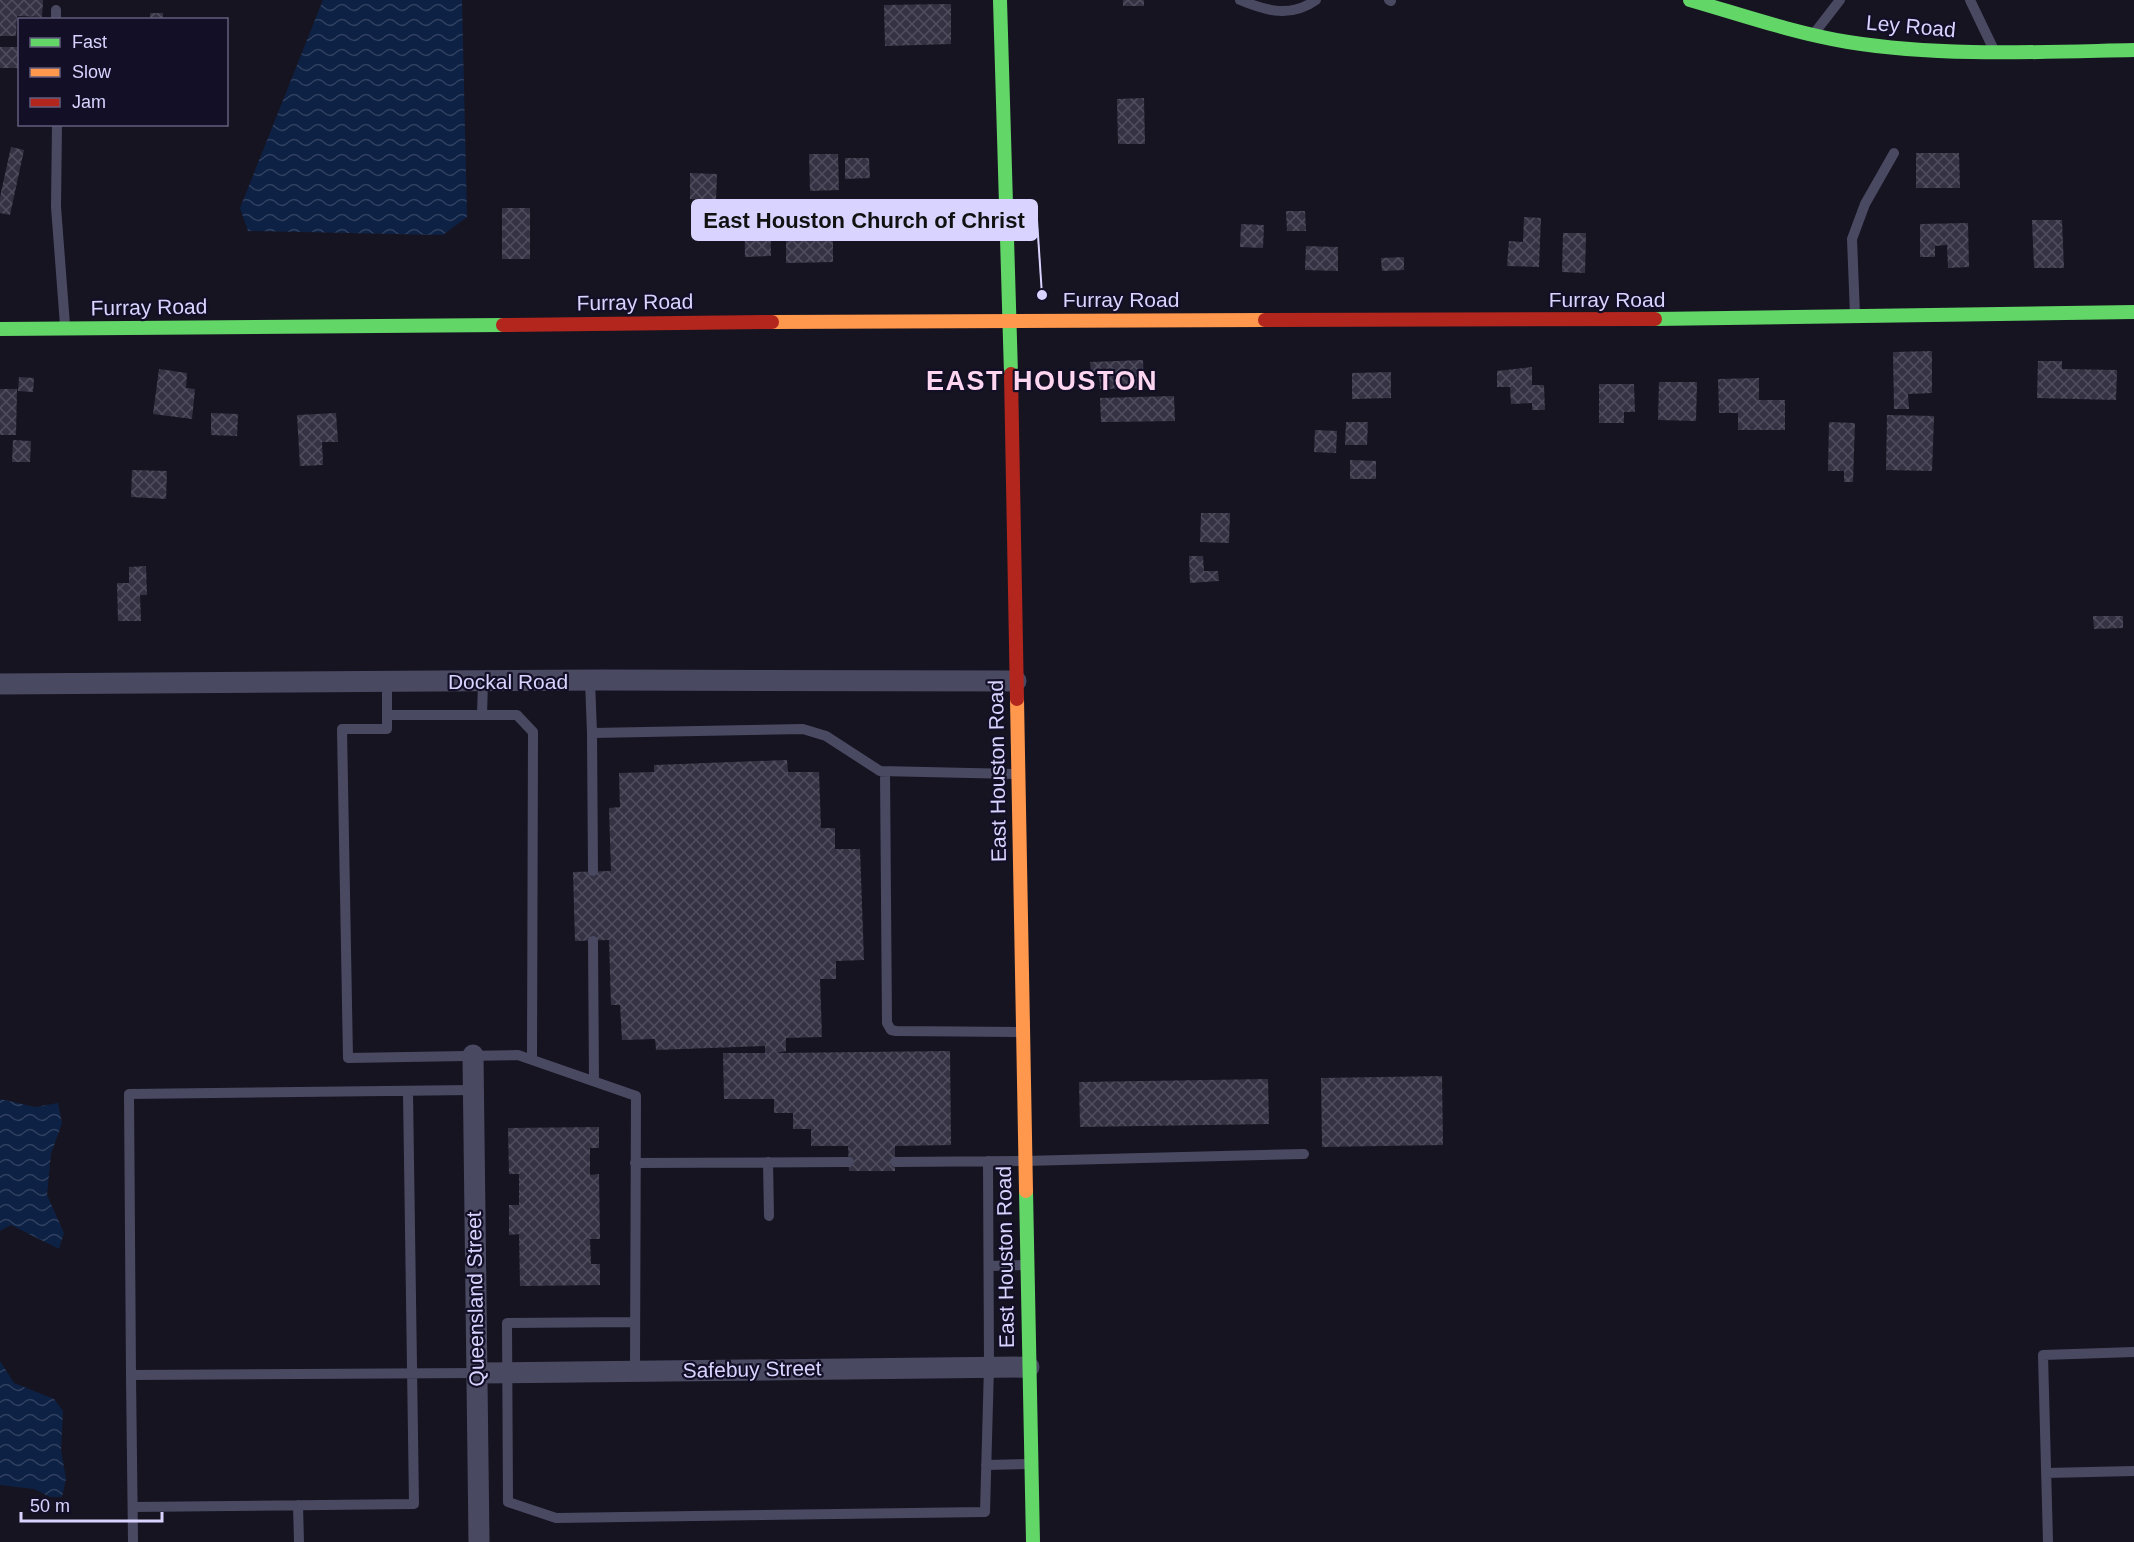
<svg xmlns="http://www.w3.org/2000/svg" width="2134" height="1542" font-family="Helvetica,sans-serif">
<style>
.water{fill:url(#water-waves)}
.building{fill:url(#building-cross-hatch)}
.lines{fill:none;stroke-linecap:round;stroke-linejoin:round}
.lane{stroke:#4a4962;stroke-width:10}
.street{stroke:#4a4962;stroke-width:21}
.fast{stroke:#63d668;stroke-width:14}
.slow{stroke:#ff974d;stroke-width:14}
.jam{stroke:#b3261e;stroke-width:14}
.labels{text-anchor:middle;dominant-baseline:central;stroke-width:4.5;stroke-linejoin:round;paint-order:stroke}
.street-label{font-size:21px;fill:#d9d4ff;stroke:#130f26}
.district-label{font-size:27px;font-weight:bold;letter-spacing:1.5px;fill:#ffd6f0;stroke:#130f26}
.leader{fill:none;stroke:#d9d4ff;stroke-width:2}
.callout-dot{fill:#d9d4ff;stroke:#130f26;stroke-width:2}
.callout{fill:#d9d4ff;stroke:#d9d4ff;stroke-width:2}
.callout-label{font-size:22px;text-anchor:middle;font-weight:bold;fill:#111}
</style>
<defs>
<pattern id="water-waves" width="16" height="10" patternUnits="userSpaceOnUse" patternTransform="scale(1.5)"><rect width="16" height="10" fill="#0d2144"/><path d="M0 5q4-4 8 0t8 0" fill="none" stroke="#304060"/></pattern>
<pattern id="building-cross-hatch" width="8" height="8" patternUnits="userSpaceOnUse" patternTransform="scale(1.5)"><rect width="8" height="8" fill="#343243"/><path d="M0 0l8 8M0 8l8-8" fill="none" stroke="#514f5f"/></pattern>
</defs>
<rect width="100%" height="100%" fill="#161421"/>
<path class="water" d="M 323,0 L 462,0 L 467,217 L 443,235 L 248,231 L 240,208 Z
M 0,1099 L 35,1107 L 58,1103 L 62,1123 L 51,1154 L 47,1195 L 64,1233 L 59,1249 L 11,1225 L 0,1231 Z
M 0,1361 L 14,1383 L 54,1399 L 63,1411 L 61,1450 L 66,1479 L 62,1497 L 50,1497 L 34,1489 L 0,1485 Z"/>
<path class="building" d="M 0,0 L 43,0 L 42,17 L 17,16 L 16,36 L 0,36 Z
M 1123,0 L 1144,0 L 1144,6 L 1123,6 Z
M 951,4 L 951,44 L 885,46 L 884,5 Z
M 150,13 L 163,13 L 163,20 L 150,20 Z
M 0,47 L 20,47 L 20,68 L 0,68 Z
M 1144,98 L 1145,144 L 1118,144 L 1117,99 Z
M 11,147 L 24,150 L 10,215 L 0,213 L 0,197 Z
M 1916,153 L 1959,153 L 1960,188 L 1916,188 Z
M 809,154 L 838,154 L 839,190 L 810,191 Z
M 845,158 L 869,158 L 870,178 L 845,179 Z
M 690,173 L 717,174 L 716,200 L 690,199 Z
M 770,206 L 771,256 L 745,257 L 744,207 Z
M 502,208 L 530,208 L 530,259 L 502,259 Z
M 1286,211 L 1305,211 L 1306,231 L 1287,231 Z
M 1524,217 L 1541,218 L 1539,267 L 1507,266 L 1509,241 L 1523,242 Z
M 2032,220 L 2062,220 L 2064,268 L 2034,268 Z
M 1968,223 L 1969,267 L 1948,268 L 1947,245 L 1935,246 L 1935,257 L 1920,257 L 1920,224 Z
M 1241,224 L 1264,225 L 1263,248 L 1240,247 Z
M 786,230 L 833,230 L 833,262 L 786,263 Z
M 1563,233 L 1586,233 L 1585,273 L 1562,272 Z
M 1306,246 L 1338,247 L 1338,271 L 1305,270 Z
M 1404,257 L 1404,270 L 1382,271 L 1381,258 Z
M 1932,351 L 1932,393 L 1908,394 L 1909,409 L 1894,409 L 1893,352 Z
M 1143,360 L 1144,388 L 1100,389 L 1099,376 L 1091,376 L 1090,362 Z
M 2038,361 L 2062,361 L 2062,369 L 2117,370 L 2116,400 L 2037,398 Z
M 1532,367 L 1532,385 L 1544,385 L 1545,410 L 1532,410 L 1532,403 L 1511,404 L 1510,387 L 1497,387 L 1497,371 Z
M 159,369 L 187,373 L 186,388 L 195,389 L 192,419 L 153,414 Z
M 1391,372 L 1391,398 L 1352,399 L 1352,373 Z
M 19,377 L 34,378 L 33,392 L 18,391 Z
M 1759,378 L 1759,400 L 1785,400 L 1785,430 L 1738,430 L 1738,413 L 1719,413 L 1718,379 Z
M 1659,382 L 1697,382 L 1696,421 L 1658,420 Z
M 1599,384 L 1634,384 L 1635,412 L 1624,412 L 1624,423 L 1599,423 Z
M 0,389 L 17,389 L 16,435 L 0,435 Z
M 1174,396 L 1175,421 L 1101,422 L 1100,398 Z
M 211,413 L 238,414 L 237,436 L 211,435 Z
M 336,413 L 338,442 L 322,442 L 323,465 L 300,466 L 297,415 Z
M 1887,415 L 1934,416 L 1932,471 L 1886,470 Z
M 1346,422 L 1368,422 L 1367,445 L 1345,445 Z
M 1829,422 L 1855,423 L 1853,482 L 1844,482 L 1844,471 L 1828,471 Z
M 1315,430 L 1337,431 L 1336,453 L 1314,452 Z
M 13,440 L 31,441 L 30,462 L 12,462 Z
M 1350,460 L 1376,461 L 1376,479 L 1350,479 Z
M 132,470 L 167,471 L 166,499 L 131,497 Z
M 1201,513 L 1230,513 L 1229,543 L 1200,542 Z
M 1189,556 L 1203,556 L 1204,571 L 1218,571 L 1219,581 L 1190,583 Z
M 146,566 L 147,595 L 140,595 L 141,621 L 118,621 L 117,583 L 129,583 L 129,567 Z
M 2093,616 L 2123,616 L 2123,628 L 2094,629 Z
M 787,760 L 788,772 L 819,772 L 821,828 L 835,828 L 835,849 L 860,849 L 864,960 L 836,961 L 836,979 L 820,979 L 822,1037 L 786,1038 L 786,1051 L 776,1053 L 950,1051 L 951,1145 L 895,1146 L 895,1171 L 849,1171 L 848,1146 L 811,1146 L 811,1129 L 793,1129 L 793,1113 L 774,1113 L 774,1099 L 724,1099 L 723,1053 L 765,1053 L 765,1046 L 656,1050 L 655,1039 L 622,1040 L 620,1005 L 611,1005 L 609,940 L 575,941 L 573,872 L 611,871 L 609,808 L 620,807 L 619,773 L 654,772 L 654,765 Z
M 1442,1076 L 1443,1145 L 1322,1147 L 1321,1078 Z
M 1268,1079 L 1269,1124 L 1080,1127 L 1079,1082 Z
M 599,1127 L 599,1148 L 590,1148 L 590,1175 L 599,1174 L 600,1239 L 590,1239 L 591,1264 L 600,1264 L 600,1285 L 520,1286 L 519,1234 L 509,1235 L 509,1205 L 519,1205 L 519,1174 L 509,1174 L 508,1128 Z"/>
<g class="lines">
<path class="lane" d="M 1240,0 C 1266,11 1291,18 1316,0
M 1389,0 L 1391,1
M 1970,0 L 1993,48
M 56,10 L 56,20
M 1816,31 L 1840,0
M 57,124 L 56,207 L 65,325
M 1855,315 L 1852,239 L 1865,204 L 1894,153
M 590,680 L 592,733 L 803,729 L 826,736 L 880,771 L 1015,774
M 387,682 L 387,729 L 342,729 L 348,1058 L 518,1055 L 636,1096 L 635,1370
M 387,715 L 517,715 L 533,732 L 532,1059
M 482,715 L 483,682
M 592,733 L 593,871
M 885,772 L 887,1023 L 891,1030 L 896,1031 L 1022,1032
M 593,941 L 594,1081
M 768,1162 L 769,1216
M 895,1162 L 1024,1161 L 1304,1154
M 635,1163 L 849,1162
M 989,1266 L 1025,1265
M 635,1322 L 507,1323 L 508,1502 L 556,1518 L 985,1512 L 989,1366 L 988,1161
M 131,1375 L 129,1094 L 473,1090
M 986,1465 L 1031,1464
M 2046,1473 L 2134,1471
M 298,1505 L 299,1542
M 133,1507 L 414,1504 L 408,1092
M 133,1542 L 131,1375 L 476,1373
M 2048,1542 L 2043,1355 L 2134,1352"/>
<path class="street" d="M 0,684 L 602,680 L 1016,681
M 473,1055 L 479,1542
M 476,1373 L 1029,1367"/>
<path class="fast" d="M 1000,0 L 1011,374
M 1690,0 C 1742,15 1794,33 1848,42 C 1942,57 2039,52 2134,50
M 1655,319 L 2134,312
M 0,329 L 503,325
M 1026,1191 L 1033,1542"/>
<path class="slow" d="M 772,322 L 1265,320
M 1017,699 L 1026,1191"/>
<path class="jam" d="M 1265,320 L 1655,319
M 503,325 L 772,322
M 1011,374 L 1017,699"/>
</g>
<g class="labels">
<g class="street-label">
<text transform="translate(1911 26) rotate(5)">Ley Road</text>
<text x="1121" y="299">Furray Road</text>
<text x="1607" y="299">Furray Road</text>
<text transform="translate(635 302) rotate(-1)">Furray Road</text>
<text transform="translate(149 307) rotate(-1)">Furray Road</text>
<text x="508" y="681">Dockal Road</text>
<text transform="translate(997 771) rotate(-91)">East Houston Road</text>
<text transform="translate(1005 1257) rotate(-91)">East Houston Road</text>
<text transform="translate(475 1299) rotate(-91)">Queensland Street</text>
<text transform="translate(752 1369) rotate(-1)">Safebuy Street</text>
</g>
<g class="district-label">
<text x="1042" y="381">EAST HOUSTON</text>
</g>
</g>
<path class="leader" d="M1042 295L1037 220"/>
<circle class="callout-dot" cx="1042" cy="295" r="6"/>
<rect class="callout" x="692" y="200" width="345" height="40" rx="6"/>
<g class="callout-label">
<text x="864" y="228">East Houston Church of Christ</text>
</g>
<rect x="18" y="18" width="210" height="108" fill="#130f26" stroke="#625e7d" stroke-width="1.5"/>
<rect x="30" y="38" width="30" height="9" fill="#63d668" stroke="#625e7d" stroke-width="1.5"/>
<text x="72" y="48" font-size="18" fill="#d9d4ff">Fast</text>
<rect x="30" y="68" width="30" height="9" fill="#ff974d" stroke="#625e7d" stroke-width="1.5"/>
<text x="72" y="78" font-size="18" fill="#d9d4ff">Slow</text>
<rect x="30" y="98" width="30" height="9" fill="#b3261e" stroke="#625e7d" stroke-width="1.5"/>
<text x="72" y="108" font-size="18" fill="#d9d4ff">Jam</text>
<path d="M21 1512v9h141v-9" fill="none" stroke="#d9d4ff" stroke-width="3"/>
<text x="30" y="1512" font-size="18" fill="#d9d4ff" stroke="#130f26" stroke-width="4.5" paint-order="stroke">50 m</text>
</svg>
